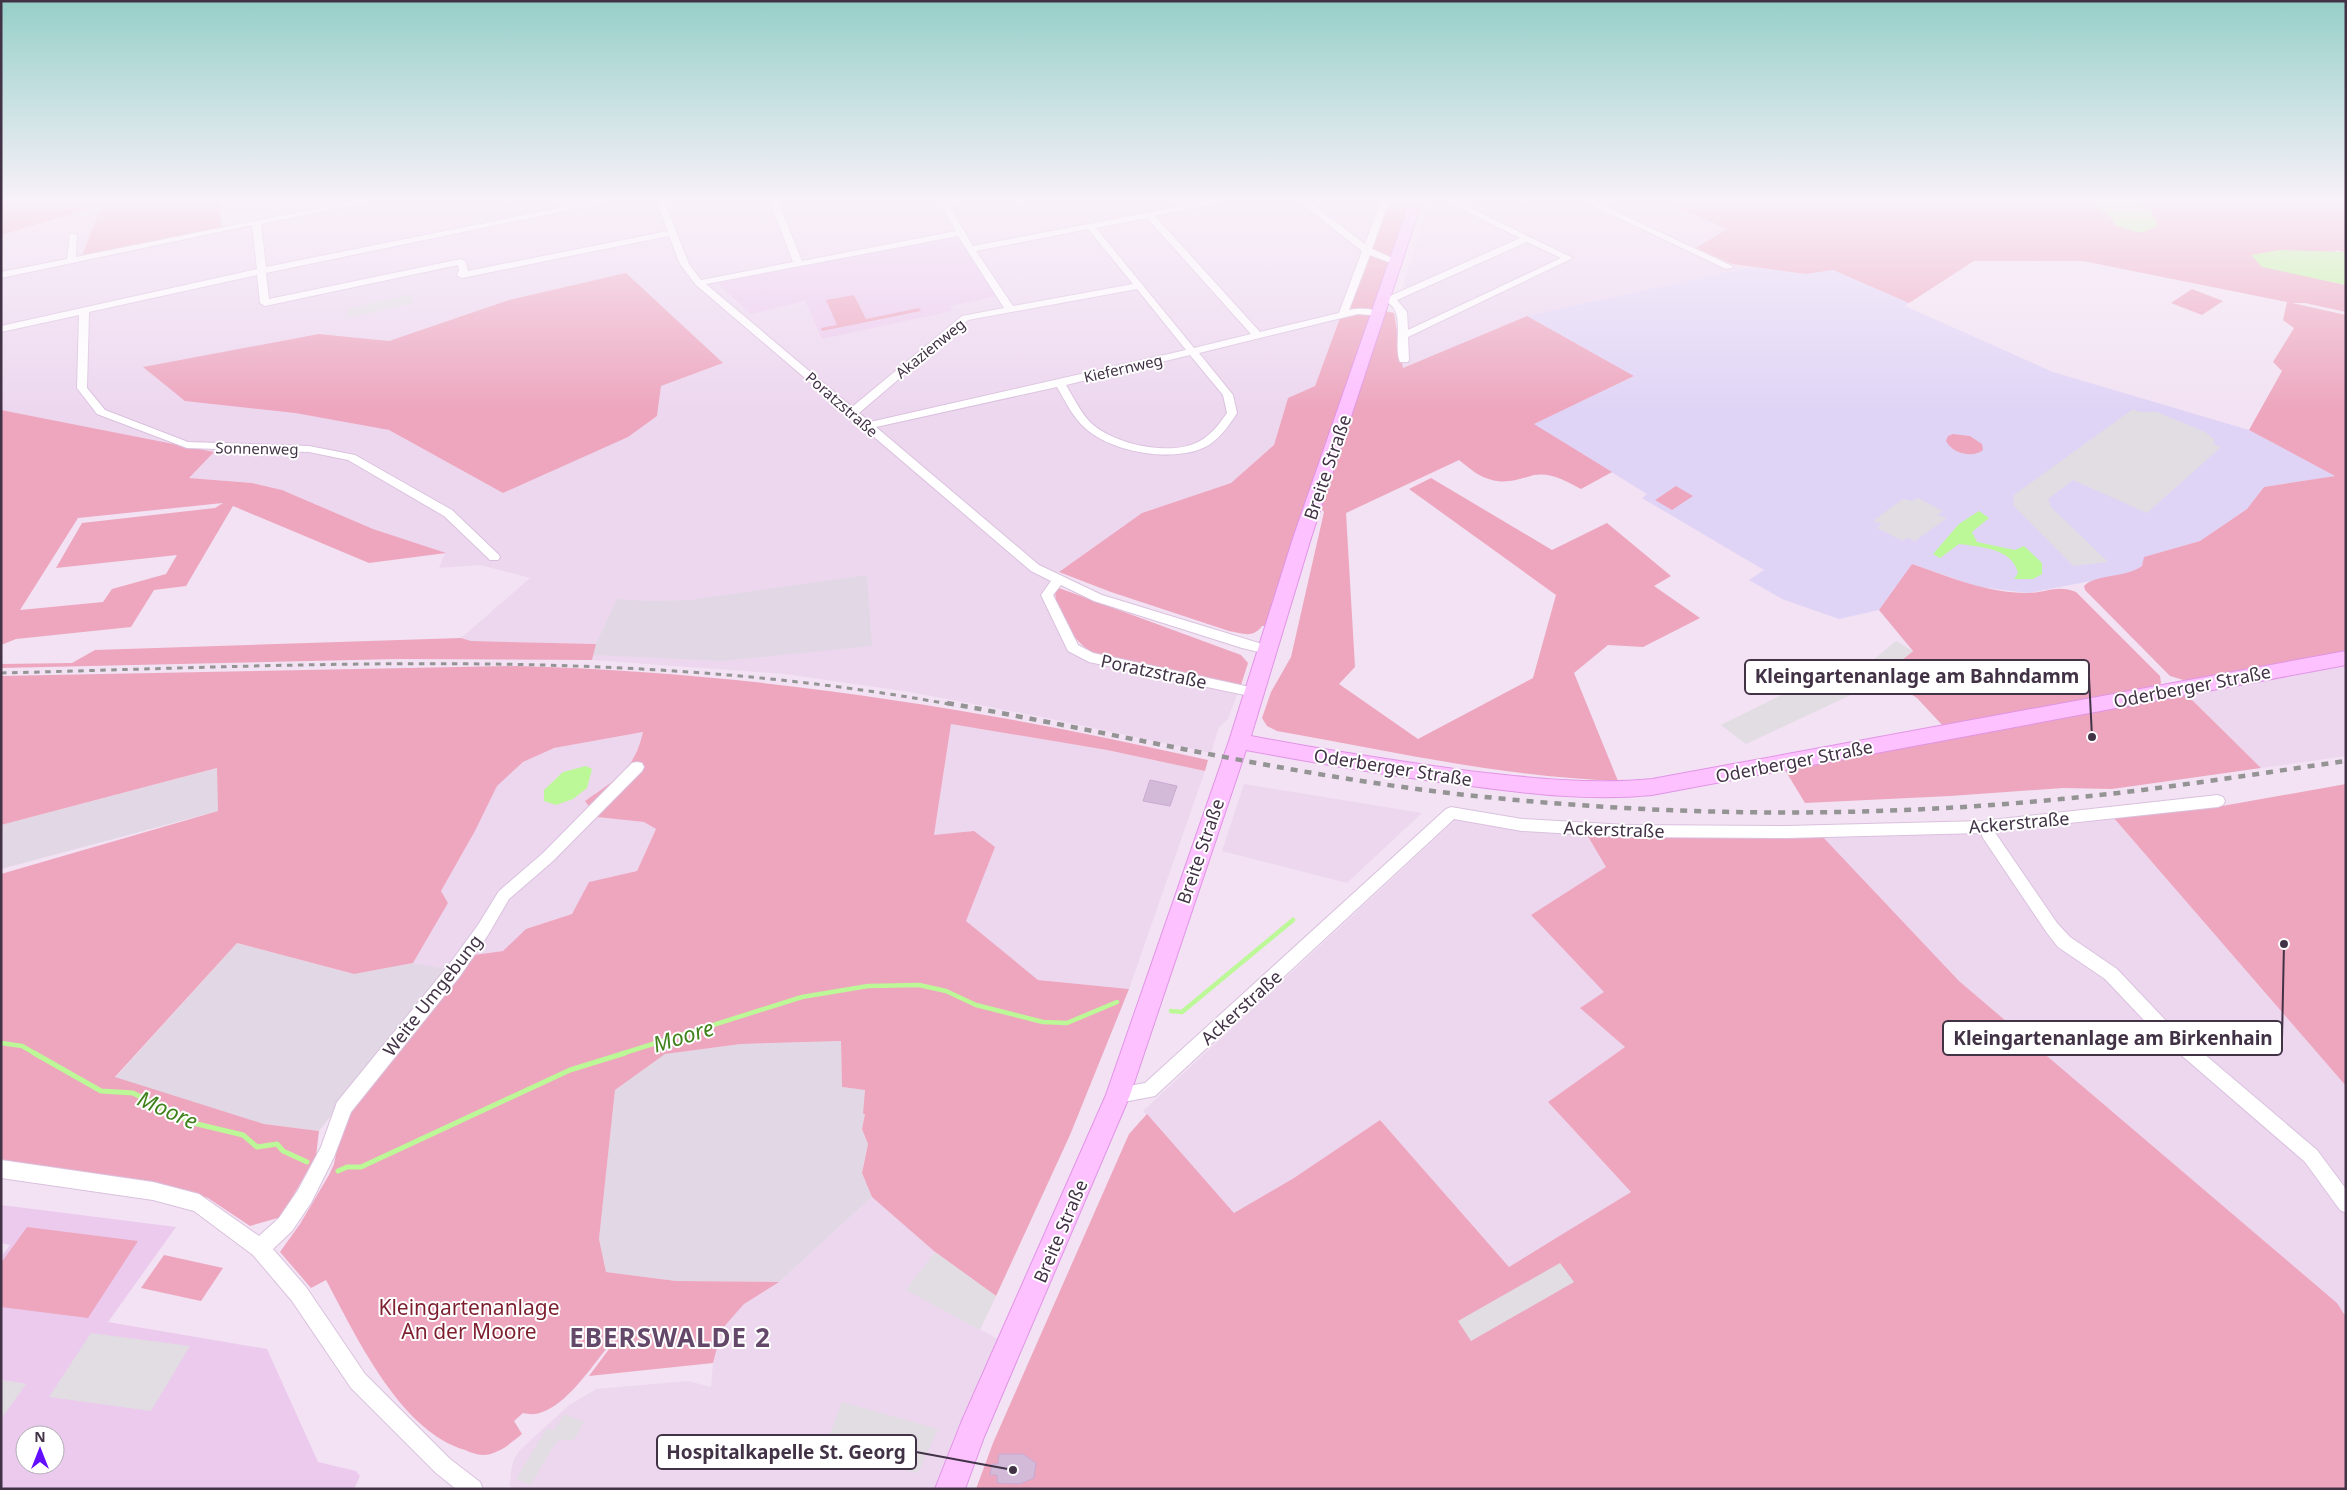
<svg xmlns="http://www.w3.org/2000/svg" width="2347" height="1490" font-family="'Noto Sans',sans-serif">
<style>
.residential{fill:#edd7ef;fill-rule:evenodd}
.industrial{fill:#e2d8e5}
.education{fill:#eccaee;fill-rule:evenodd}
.medical{fill:#e0d4f6}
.green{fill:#eda6be;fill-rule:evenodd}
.parking{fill:#e2dce3}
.water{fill:#bcf897}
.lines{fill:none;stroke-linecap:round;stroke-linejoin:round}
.stream-far1{stroke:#bcf897;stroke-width:4.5}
.stream{stroke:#bcf897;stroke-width:5}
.building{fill:#d3bad9;stroke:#caa9d2}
.minor-casing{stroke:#dac1de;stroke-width:2}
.secondary-casing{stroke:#e194e6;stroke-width:2}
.minor{fill:#fff;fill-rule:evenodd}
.secondary{fill:#fdc1ff;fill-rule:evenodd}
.rail-far1{stroke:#949494;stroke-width:3;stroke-dasharray:5.5 5.5;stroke-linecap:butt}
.rail{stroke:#949494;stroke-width:4.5;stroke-dasharray:7 7;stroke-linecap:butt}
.labels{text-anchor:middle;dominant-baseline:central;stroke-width:4;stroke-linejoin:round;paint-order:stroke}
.far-street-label{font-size:15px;fill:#423246;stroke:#fff}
.street-label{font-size:18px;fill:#423246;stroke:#fff}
.near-park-label{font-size:21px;fill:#7d1f2f;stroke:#fff}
.near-water-label{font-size:22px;font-style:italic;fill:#40811b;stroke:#fff}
.near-district-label{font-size:26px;font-weight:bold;letter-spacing:1px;fill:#63486a;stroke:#fff}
.leader{fill:none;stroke:#423246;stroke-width:2}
.callout-dot{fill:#423246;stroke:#fff;stroke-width:2}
.callout{fill:#fff;stroke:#423246;stroke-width:2}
.callout-label{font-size:19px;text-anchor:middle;font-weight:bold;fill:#423246}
</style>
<rect width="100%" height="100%" fill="#f2e2f3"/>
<path class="residential" d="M 370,201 L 1383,201 L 1315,386 L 1288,398 L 1274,445 L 1231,483 L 1142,513 L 1059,572 L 1049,582 L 1044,595 L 1069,650 L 1238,692 L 1228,719 L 1219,727 L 1211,753 L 1037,716 L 910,692 L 785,674 L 592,660 L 596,644 L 470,641 L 461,638 L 530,578 L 480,565 L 439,568 L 445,553 L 373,529 L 282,490 L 252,483 L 188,478 L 213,452 L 1,410 L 1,269 L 6,268 L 1,250 L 1,235 L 103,205 L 81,257 ZM 509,300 L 723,363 L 661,386 L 657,416 L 503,493 L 389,430 L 295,413 L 319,334 L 389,341 Z
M 1430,201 L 1661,201 L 1728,229 L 1696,248 L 1732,264 L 1751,267 L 1527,316 L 1403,368 L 1394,313 Z
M 2346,663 L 2346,756 L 2261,768 L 2185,693 Z
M 951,724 L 1107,750 L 1205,771 L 1129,989 L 1038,980 L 965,921 L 934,836 Z
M 644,732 L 632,764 L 598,817 L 644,822 L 656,829 L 637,871 L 589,882 L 572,914 L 526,929 L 503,951 L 474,955 L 458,973 L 413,963 L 448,903 L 441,891 L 475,831 L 497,786 L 523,762 L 554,748 Z
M 1244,784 L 1422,813 L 1347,883 L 1222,851 Z
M 2113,817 L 2346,1086 L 2346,1317 L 2337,1303 L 1959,981 L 1821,835 Z
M 1455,820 L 1500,828 L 1586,833 L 1607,867 L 1531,915 L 1605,992 L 1581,1009 L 1625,1047 L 1548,1102 L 1631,1192 L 1509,1267 L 1380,1120 L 1294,1178 L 1234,1213 L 1143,1111 Z
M 872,1197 L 935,1252 L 907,1290 L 998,1339 L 957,1430 L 936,1489 L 512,1489 L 510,1485 L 511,1471 L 514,1459 L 521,1449 L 568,1406 L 596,1389 L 688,1381 L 711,1387 L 713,1363 L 722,1329 L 744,1304 L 779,1282 Z"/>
<path class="industrial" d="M 782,201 L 873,201 L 787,215 Z
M 867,575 L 872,646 L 722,661 L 593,655 L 596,644 L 617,599 L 650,601 L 690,600 Z
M 218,768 L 218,811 L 1,869 L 1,825 Z
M 237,943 L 353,974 L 413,963 L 446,969 L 319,1131 L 264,1124 L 115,1078 Z
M 841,1041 L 842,1087 L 865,1090 L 864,1113 L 865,1114 L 862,1129 L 868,1144 L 862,1173 L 872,1197 L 779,1282 L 676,1281 L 606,1272 L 599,1239 L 615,1090 L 664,1054 L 741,1044 Z"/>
<path class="education" d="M 946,238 L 959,239 L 998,296 L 950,306 L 952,311 L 822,339 L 805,301 L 751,314 L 719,285 L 722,282 Z
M 1,1205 L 176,1227 L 108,1322 L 267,1349 L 318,1462 L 356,1471 L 360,1476 L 354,1489 L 1,1489 L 1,1419 L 25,1384 L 1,1380 L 1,1257 L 10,1245 L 1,1243 ZM 25,1435 L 55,1435 L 55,1465 L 25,1465 Z"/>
<path class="medical" d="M 1751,267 L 1806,274 L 1833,270 L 1909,303 L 1905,306 L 2053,372 L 2249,430 L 2336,476 L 2264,487 L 2247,509 L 2200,541 L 2145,557 L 2142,566 L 2133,573 L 2028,593 L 1979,587 L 1912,564 L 1879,610 L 1839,619 L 1782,599 L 1749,580 L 1764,570 L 1642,498 L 1647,494 L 1533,424 L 1634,376 L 1527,316 Z"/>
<path class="green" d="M 1,201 L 218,201 L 222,229 L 81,258 L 102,205 L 1,235 Z
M 1383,201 L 1412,201 L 1266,626 L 1262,626 C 1252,639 1243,633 1229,631 L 1111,592 L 1059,572 L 1142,513 L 1231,483 L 1274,445 L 1288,398 L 1315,386 Z
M 1661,201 L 2087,201 L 2110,216 L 2116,226 L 2140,202 L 2138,201 L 2346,201 L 2346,252 L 2336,250 L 2314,278 L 2346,285 L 2346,312 L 2305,303 L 2292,303 L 2346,315 L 2346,653 L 2193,683 L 2170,676 L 2085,590 L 2084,586 C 2095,574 2126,578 2142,566 L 2144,557 L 2200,541 L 2247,509 L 2264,487 L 2335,476 L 2249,430 L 2282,371 L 2273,362 L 2294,328 L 2283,320 L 2287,302 L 2083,261 L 1974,261 L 1909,303 L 1833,270 L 1806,274 L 1732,264 L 1696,248 L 1727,229 Z
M 626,273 L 723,363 L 661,386 L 657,416 L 628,437 L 503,493 L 389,430 L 295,413 L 185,401 L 143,367 L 319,334 L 389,341 L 509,300 Z
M 2192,289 L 2223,301 L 2202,315 L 2171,303 Z
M 854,295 L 866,319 L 919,308 L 921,311 L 822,331 L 821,328 L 837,325 L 826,300 Z
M 1385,311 L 1394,313 L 1403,368 L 1527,316 L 1634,376 L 1534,424 L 1612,472 L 1581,489 C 1567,481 1550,472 1534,475 C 1520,479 1507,484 1492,480 C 1479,477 1469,468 1459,460 L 1346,513 L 1355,667 L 1339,684 L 1418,739 L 1533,678 L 1556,595 L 1409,489 L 1431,478 L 1552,550 L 1607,523 L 1671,576 L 1654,586 L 1700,618 L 1643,647 L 1608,645 L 1574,673 L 1618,781 C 1503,777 1390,751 1277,731 L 1267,726 L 1262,718 L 1271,692 L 1291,657 L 1324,512 L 1319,506 Z
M 1,410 L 214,452 L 189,478 L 252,483 L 282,490 L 373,529 L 446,553 L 369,563 L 233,506 L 186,586 L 154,590 L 131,627 L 16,639 L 1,645 ZM 223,503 L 215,508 L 82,523 L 56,568 L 177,555 L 166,574 L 112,589 L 103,602 L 20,610 L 78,518 Z
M 1953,434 L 1970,436 L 1982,444 L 1983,450 C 1972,459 1952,453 1946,441 L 1948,436 Z
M 1676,486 L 1693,496 L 1672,510 L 1655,500 Z
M 1912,564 C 1950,577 1987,593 2027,593 C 2046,593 2057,584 2076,592 L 2160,676 L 2161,683 L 2158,687 L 1944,727 L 1917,698 L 1882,676 L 1913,651 L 1879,610 Z
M 1059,588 L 1241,655 L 1248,663 L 1241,685 L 1095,654 C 1075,644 1056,615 1055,592 Z
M 461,638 L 471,641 L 596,644 L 592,660 L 398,659 L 1,668 L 1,664 L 72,663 L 95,650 Z
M 516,666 C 751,672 979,708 1208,760 L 1205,771 L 1107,750 L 951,724 L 934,835 L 974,831 L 995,847 L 966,921 L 1038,980 L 1129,989 L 1070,1135 L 996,1296 L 935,1252 L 872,1197 L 862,1173 L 868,1144 L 862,1129 L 865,1114 L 863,1114 L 865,1090 L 842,1087 L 841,1041 L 741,1044 L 665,1054 L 615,1090 L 599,1239 L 606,1272 L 676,1281 L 779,1282 L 744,1304 L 722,1329 L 713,1363 L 589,1376 L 624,1329 C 598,1352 562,1424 523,1413 L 514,1421 L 522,1434 C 511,1443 499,1454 483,1455 C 477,1455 470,1452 465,1450 C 400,1431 356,1336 326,1280 L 311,1288 L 280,1252 L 300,1224 L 329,1175 L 334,1164 L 342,1123 L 474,955 L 503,951 L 526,929 L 572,914 L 589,882 L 637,871 L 656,829 L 644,822 L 597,817 L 585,801 C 616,779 634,771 643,732 L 554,748 L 523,762 L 497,786 L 475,831 L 441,891 L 448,903 L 413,963 L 354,974 L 237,943 L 115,1077 L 264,1124 L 319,1131 L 316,1156 L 281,1217 L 250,1226 L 208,1198 L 171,1186 L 1,1161 L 1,874 L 218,811 L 217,768 L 1,825 L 1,676 Z
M 2185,693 L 2261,768 L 2112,789 L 2063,788 L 1950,796 L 1805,803 L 1785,770 Z
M 2346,784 L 2346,1086 L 2113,817 L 2222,806 Z
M 1586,833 L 1821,835 L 1959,981 L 2337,1303 L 2346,1317 L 2346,1489 L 976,1489 L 993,1443 L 1129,1134 L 1147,1114 L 1234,1213 L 1294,1178 L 1380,1120 L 1509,1267 L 1631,1192 L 1548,1102 L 1625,1047 L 1580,1008 L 1604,992 L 1531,915 L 1606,867 Z
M 27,1227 L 138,1241 L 88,1318 L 1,1307 L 1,1263 Z
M 164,1255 L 223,1268 L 201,1301 L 141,1288 Z"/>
<path class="parking" d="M 411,294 L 414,303 L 348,318 L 346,309 Z
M 2133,409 L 2140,412 L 2157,412 L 2205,432 L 2215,440 L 2213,444 L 2221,447 L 2147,513 L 2073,480 L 2048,499 L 2051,507 L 2108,562 L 2073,566 L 2013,505 L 2014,495 Z
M 1918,498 L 1943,511 L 1937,515 L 1947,518 L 1915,541 L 1907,538 L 1903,541 L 1877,528 L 1882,524 L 1873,521 L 1903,499 L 1912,501 Z
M 1896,641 L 1913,651 L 1884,675 L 1867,665 Z
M 1842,665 L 1872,685 L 1746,744 L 1721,725 Z
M 935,1252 L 996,1296 L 980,1330 L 906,1290 Z
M 1560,1263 L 1574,1282 L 1471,1341 L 1458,1321 Z
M 91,1333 L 190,1346 L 151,1411 L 49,1397 Z
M 1,1380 L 26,1384 L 1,1419 Z
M 842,1402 L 938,1429 L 918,1473 L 822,1455 Z
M 564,1414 L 584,1422 L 574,1440 L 560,1440 L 555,1443 L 531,1485 L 516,1479 L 547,1428 L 554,1430 Z"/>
<path class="water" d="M 2087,201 L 2138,201 L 2151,211 L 2158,226 L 2141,233 L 2116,226 L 2110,216 Z
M 2280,250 L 2346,252 L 2346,285 L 2262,267 L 2251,255 Z
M 1979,511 L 1989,518 L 1972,532 L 1977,542 L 2015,550 L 2024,546 L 2042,563 L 2042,574 L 2033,579 L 2014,579 L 2018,573 C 2012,548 1981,547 1959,544 L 1940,558 L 1933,554 L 1959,524 Z
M 586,766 L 592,769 L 587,788 L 573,799 L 556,805 L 544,801 L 544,790 L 563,772 Z"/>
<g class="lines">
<path class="stream-far1" d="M 1171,1011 L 1182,1012 L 1293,920
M 1,1043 L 22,1046 L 36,1054
M 621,1054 L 802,997 L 868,986 L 919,985 L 946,991 L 976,1005 L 1043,1022 L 1067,1023 L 1117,1002"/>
<path class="stream" d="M 34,1053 L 101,1091 L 133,1093 L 193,1123 L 243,1135 L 257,1147 L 277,1144 L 283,1151 L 307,1162
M 338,1171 L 347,1167 L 361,1167 L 570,1070 L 625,1053"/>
</g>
<path class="building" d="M 1150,780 L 1177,786 L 1170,806 L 1143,801 Z
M 999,1454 L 1023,1454 L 1036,1463 L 1034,1478 L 1020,1484 L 997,1483 L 997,1475 L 990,1475 L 992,1464 L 998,1464 Z"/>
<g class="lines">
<defs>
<path id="minor" d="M 355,201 L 374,201 L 261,224 L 266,267 L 594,201 L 612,201 L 266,273 L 269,299 L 461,259 L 466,262 L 468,271 L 668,231 L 656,201 L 664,201 L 689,264 L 701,280 L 793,262 L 770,201 L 778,201 L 802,261 L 956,231 L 938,201 L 964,201 L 949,206 L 973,246 L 1208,201 L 1226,201 L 1155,216 L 1260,332 L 1339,313 L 1362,251 L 1298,201 L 1308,201 L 1365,244 L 1381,201 L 1389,201 L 1372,249 L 1401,262 L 1396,265 L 1370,255 L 1349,310 C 1359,308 1375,308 1383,314 L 1381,316 L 1358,314 L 1199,353 L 1233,395 L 1237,413 C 1230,424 1221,437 1209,445 C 1177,464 1112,453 1085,428 C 1073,417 1065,401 1057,387 L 876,427 L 1039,565 L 1102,595 L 1272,647 L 1273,650 L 1267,654 L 1242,648 L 1094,601 L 1061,585 L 1053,595 L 1078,645 L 1093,653 L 1259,689 L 1261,692 L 1254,697 L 1089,662 L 1068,651 L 1041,595 L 1051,581 L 1031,571 L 696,285 L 680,264 L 669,236 L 462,278 L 457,275 L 459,270 L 458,265 L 265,306 L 260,303 L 257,275 L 89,312 L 87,388 L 105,410 L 188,442 L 309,446 L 355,455 L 452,510 L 498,554 L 500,557 L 498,560 L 490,560 L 444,516 L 348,460 L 309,452 L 187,448 L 97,414 L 77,388 L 79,315 L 1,332 L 1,326 L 257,269 L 252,225 L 1,278 L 1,272 L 67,259 L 70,233 L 77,235 L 76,257 ZM 1147,218 L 1251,334 L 1194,348 L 1096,228 ZM 1088,229 L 1133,284 L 1013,306 L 976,251 ZM 958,236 L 1004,308 L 962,316 L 852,407 L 706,284 ZM 1137,289 L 1186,350 L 870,422 L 859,413 L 968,320 ZM 1190,355 L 1223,395 L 1227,413 C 1220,423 1212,434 1200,441 C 1172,457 1115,445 1091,423 C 1080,412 1074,398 1066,385 Z
M 1445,201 L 1456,201 L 1573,258 L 1408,337 L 1409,360 L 1408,362 L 1400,362 C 1392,342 1409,307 1381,300 L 1381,296 L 1390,296 L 1520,238 ZM 1527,242 L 1561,258 L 1408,330 L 1407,312 L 1397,300 Z
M 1583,201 L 1594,201 L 1734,267 L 1726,269 Z
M 637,762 L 642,763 L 644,767 L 642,771 L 553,861 L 509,899 L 488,935 L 460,976 L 351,1112 L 334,1157 L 311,1203 L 292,1231 L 273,1249 L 306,1287 L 365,1374 L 450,1459 L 480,1482 L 483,1489 L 456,1489 L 436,1473 L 351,1388 L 292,1301 L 253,1255 L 194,1211 L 153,1200 L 1,1178 L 1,1160 L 153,1182 L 199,1194 L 259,1236 L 279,1218 L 298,1190 L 321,1147 L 337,1102 L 448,966 L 478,925 L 499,891 L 543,853 L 632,763 Z
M 2218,795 L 2223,797 L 2225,801 L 2223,805 L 2218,807 L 1994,831 L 2057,923 L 2070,937 L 2117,969 L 2170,1025 L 2317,1150 L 2346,1189 L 2346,1213 L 2340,1210 L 2305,1162 L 2158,1035 L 2105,979 L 2058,947 L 2047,933 L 1983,838 L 1981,833 L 1787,838 L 1626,837 L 1522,831 L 1454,819 L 1155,1096 L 1118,1103 L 1112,1101 L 1109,1095 L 1112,1089 L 1145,1083 L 1446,809 L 1451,807 L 1522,819 L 1626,825 L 1787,826 L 1983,821 Z"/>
<path id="secondary" d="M 1410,201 L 1422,201 L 1311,538 L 1251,736 C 1323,750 1396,761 1469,771 C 1530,778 1590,785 1652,779 L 2346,651 L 2346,665 L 1652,795 C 1591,801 1531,794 1471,786 C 1395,777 1321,764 1246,750 L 1130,1095 L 984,1437 L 965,1489 L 935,1489 L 961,1423 L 1106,1095 L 1229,741 L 1293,538 Z"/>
</defs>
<use href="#minor" class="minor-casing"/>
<use href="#secondary" class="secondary-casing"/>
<use href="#minor" class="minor"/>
<use href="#secondary" class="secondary"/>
<path class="rail-far1" d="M 1,673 C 322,665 635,646 954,705"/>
<path class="rail" d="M 947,703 C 1114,733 1280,773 1449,793 C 1648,816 1852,819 2051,800 C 2150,791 2248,775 2346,761"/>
</g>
<linearGradient id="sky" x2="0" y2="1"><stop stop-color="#96cfc8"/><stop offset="0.49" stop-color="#f9f2fa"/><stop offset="1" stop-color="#f9f2fa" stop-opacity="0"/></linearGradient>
<rect width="2347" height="410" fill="url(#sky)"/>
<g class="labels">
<g class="far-street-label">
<text transform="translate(930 348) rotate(-39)">Akazienweg</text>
<text transform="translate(1123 368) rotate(-13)">Kiefernweg</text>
<text transform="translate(842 404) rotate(41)">Poratzstraße</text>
<text transform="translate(257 448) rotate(1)">Sonnenweg</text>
</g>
<g class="street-label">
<text transform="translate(1327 467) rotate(-71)">Breite Straße</text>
<text transform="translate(1154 671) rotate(12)">Poratzstraße</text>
<text transform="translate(2192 686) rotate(-11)">Oderberger Straße</text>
<text transform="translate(1794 761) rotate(-11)">Oderberger Straße</text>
<text transform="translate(1393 767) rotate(9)">Oderberger Straße</text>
<text transform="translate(2019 822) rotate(-5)">Ackerstraße</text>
<text transform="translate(1614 829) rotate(2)">Ackerstraße</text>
<text transform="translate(1200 851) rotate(-71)">Breite Straße</text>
<text transform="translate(432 995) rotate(-52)">Weite Umgebung</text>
<text transform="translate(1241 1007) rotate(-42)">Ackerstraße</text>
<text transform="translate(1060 1231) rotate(-67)">Breite Straße</text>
</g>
<g class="near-park-label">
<text x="469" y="1307">Kleingartenanlage<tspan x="469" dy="24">An der Moore</tspan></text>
</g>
<g class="near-water-label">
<text transform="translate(683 1035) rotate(-17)">Moore</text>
<text transform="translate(168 1109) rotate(24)">Moore</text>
</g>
<g class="near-district-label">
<text x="670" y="1337">EBERSWALDE 2</text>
</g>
</g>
<path class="leader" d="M2092 737L2089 677M2284 944L2282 1038M1013 1470L916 1452"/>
<g class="callout-dot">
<circle cx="2092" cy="737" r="5"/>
<circle cx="2284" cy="944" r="5"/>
<circle cx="1013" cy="1470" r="5"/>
</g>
<g class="callout">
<rect x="1745" y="660" width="344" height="34" rx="5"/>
<rect x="1943" y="1021" width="339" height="34" rx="5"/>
<rect x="657" y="1435" width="259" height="34" rx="5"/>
</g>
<g class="callout-label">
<text x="1917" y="683">Kleingartenanlage am Bahndamm</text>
<text x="2113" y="1045">Kleingartenanlage am Birkenhain</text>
<text x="786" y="1459">Hospitalkapelle St. Georg</text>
</g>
<rect width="2347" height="1490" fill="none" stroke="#423246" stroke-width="5"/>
<g transform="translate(40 1450)"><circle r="24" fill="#ffffff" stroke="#b3adb5"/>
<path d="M0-4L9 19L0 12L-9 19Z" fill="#640eff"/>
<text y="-8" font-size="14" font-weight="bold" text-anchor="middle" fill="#423246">N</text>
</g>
</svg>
